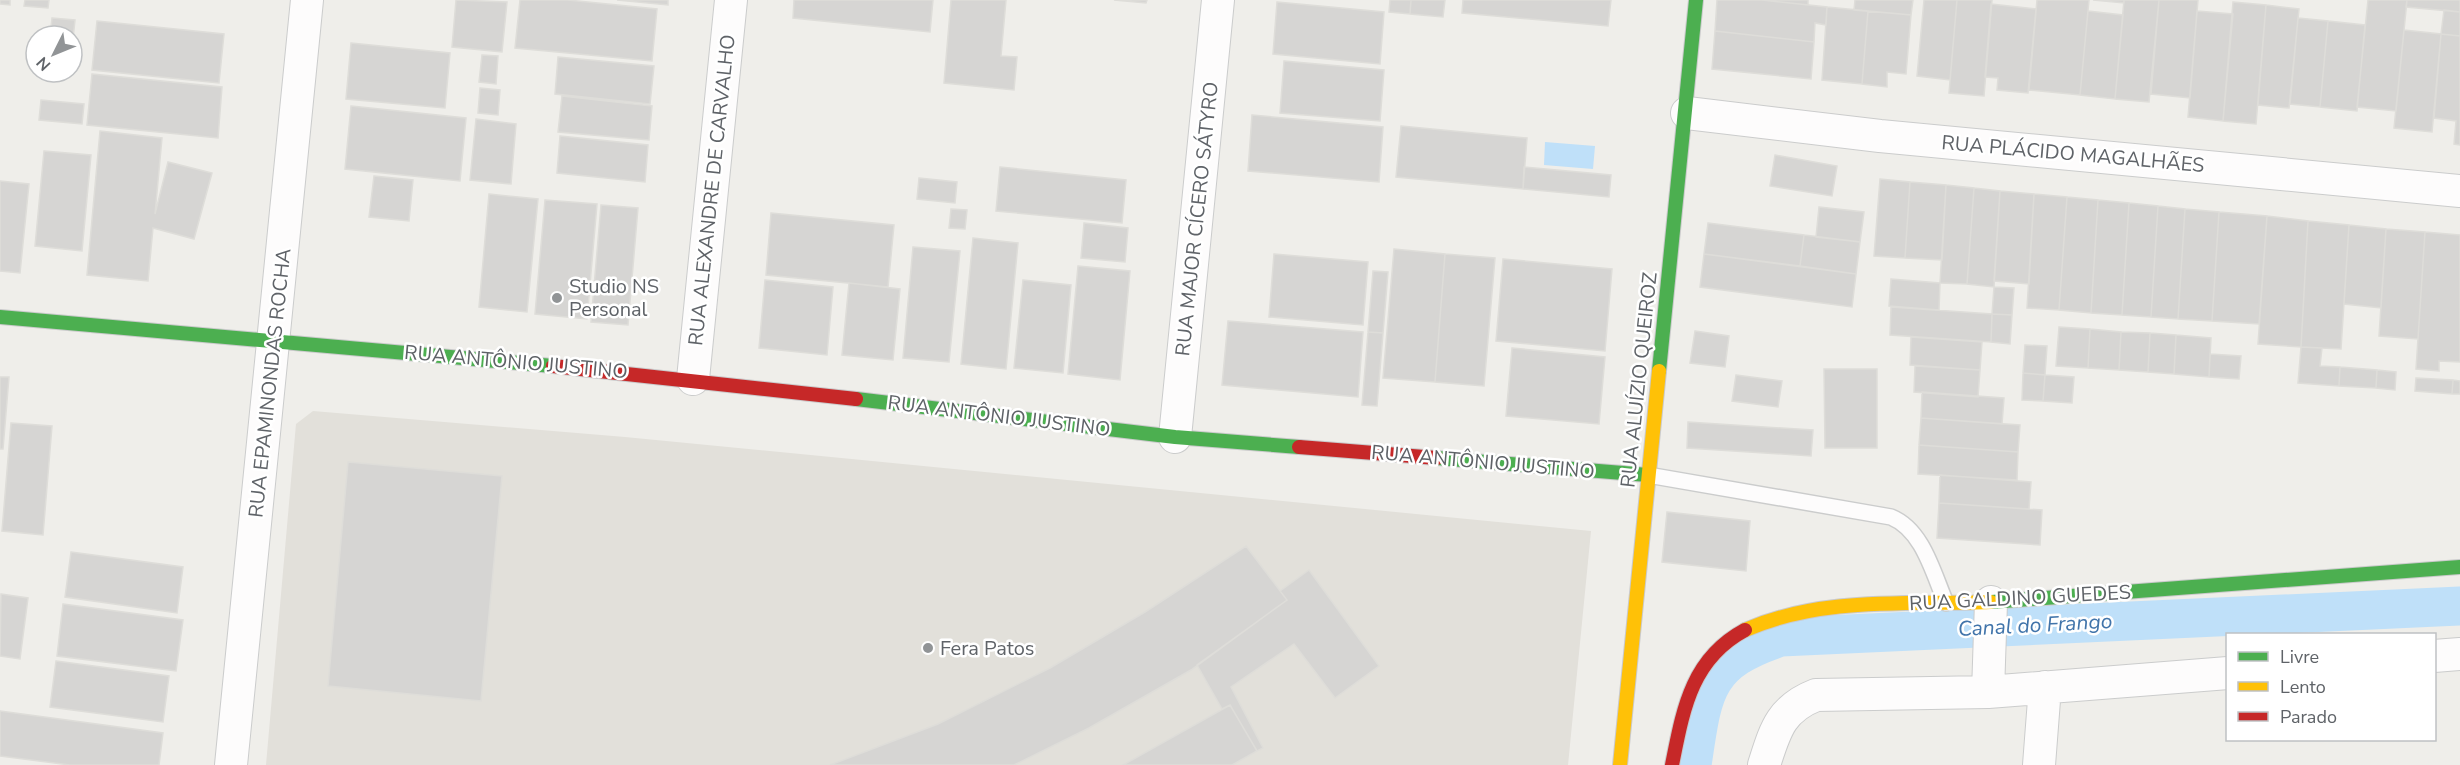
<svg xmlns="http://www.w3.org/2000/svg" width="2460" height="765" font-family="'Nunito Sans',sans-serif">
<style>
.education{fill:#e2e0da}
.water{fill:#bfe0f9}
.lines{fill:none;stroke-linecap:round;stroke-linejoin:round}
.canal{stroke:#bfe0f9;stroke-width:39}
.building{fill:#d6d5d3;stroke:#deddd9;stroke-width:1.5}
.lane-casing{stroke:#cbcccc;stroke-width:18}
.street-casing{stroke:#cbcccc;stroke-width:34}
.fast-casing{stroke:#cacacb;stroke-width:16}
.slow-casing{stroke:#cacacb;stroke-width:16}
.jam-casing{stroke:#cacacb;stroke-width:16}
.lane{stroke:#fdfcfc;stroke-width:15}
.street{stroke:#fdfcfc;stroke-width:32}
.fast{stroke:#4caf50;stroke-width:14}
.slow{stroke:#ffc107;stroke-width:14}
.jam{stroke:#c62828;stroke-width:14}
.poi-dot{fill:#919496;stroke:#fff;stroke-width:2}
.labels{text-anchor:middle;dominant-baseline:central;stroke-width:5;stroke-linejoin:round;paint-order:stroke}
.street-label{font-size:20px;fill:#5f6368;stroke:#fff}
.poi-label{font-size:20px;fill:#5f6368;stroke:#fff;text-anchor:start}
.water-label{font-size:21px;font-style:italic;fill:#4174aa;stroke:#fff}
</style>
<rect width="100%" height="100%" fill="#efeeea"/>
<path class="education" d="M 313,411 L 625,437 L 1591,531 L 1568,765 L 266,765 L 296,424 Z"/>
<path class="water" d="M 1545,142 L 1595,146 L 1593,169 L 1544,165 Z"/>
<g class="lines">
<path class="canal" d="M 1692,765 C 1703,691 1704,662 1781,637 L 2460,606"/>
</g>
<path class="building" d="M 0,0 L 10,0 L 10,5 L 0,4 Z
M 25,0 L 49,0 L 48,8 L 24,6 Z
M 456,0 L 507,2 L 502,52 L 452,47 Z
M 520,0 L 568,0 L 657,9 L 652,61 L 515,48 Z
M 617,0 L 668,0 L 668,5 Z
M 794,0 L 933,0 L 930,32 L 793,18 Z
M 951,0 L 1006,0 L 1001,56 L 1017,57 L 1014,90 L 944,83 Z
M 1114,0 L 1147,0 L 1146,3 Z
M 1390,0 L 1411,0 L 1410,14 L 1389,12 Z
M 1411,0 L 1445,0 L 1443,17 L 1410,14 Z
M 1463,0 L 1611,0 L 1608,26 L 1462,13 Z
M 1717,0 L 1762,0 L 1827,7 L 1826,25 L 1815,23 L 1814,42 L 1715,31 Z
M 1762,0 L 1808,0 L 1808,5 Z
M 1855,0 L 1913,0 L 1911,15 L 1854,10 Z
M 1924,0 L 1957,0 L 1950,80 L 1917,76 Z
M 1957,0 L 1992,0 L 1984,96 L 1949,93 Z
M 2037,0 L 2089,0 L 2080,95 L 2029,90 Z
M 2093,0 L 2124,0 L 2124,3 Z
M 2124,0 L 2159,0 L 2149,102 L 2115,99 Z
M 2159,0 L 2198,0 L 2190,98 L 2151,94 Z
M 2368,0 L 2407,0 L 2396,111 L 2357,107 Z
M 2407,0 L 2460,0 L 2460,12 L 2406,7 Z
M 1277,2 L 1384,12 L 1380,64 L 1273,54 Z
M 2233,2 L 2266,5 L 2256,124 L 2223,121 Z
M 1991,4 L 2036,9 L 2028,93 L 1997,90 L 1998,78 L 1985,77 Z
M 2266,5 L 2299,9 L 2289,108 L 2258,105 Z
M 1827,7 L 1868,11 L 1862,84 L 1822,80 Z
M 2444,10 L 2460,12 L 2460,36 L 2441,34 Z
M 1868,11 L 1911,15 L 1906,74 L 1887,72 L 1887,87 L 1862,84 Z
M 2088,11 L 2123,15 L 2115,99 L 2080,95 Z
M 2197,11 L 2233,14 L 2223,121 L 2188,117 Z
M 52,18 L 75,20 L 72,49 L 72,36 L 50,36 Z
M 2298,18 L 2328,21 L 2320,107 L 2290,104 Z
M 97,21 L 224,34 L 219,83 L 92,70 Z
M 2328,21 L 2365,25 L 2357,111 L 2320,107 Z
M 2404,30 L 2441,34 L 2432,132 L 2394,128 Z
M 1715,31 L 1814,42 L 1811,79 L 1712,69 Z
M 2441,34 L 2460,36 L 2460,145 L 2454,144 L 2456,121 L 2434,118 Z
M 351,43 L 450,53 L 445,108 L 346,99 Z
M 482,55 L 498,56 L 496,84 L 479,82 Z
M 558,57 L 654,66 L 650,104 L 555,94 Z
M 1284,61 L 1384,70 L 1380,121 L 1280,113 Z
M 92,74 L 222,87 L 218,138 L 87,125 Z
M 480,88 L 500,90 L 498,115 L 478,113 Z
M 562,96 L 652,106 L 649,140 L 558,132 Z
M 41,100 L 84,104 L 82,124 L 39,120 Z
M 351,106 L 466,118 L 460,181 L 345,169 Z
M 1252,115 L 1383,127 L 1379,182 L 1248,171 Z
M 476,119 L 516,124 L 511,184 L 470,180 Z
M 1401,126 L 1527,138 L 1523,189 L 1396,177 Z
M 100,131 L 162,138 L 155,214 L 168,162 L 212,173 L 194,239 L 153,228 L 148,281 L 87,275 Z
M 560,136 L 648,145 L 645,182 L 557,173 Z
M 44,151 L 91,155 L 82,251 L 35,246 Z
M 1775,155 L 1837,166 L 1832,196 L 1770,186 Z
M 1000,167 L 1126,180 L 1122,223 L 996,211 Z
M 1524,167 L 1611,175 L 1609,197 L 1523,189 Z
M 374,176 L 413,180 L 409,221 L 369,217 Z
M 919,178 L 957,182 L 955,203 L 917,199 Z
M 1880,179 L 1910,182 L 1905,258 L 1874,256 Z
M 0,181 L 29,184 L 20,273 L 0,271 Z
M 1910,182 L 1946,185 L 1942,260 L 1905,258 Z
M 1946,185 L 1974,188 L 1967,284 L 1940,283 Z
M 1974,188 L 2000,191 L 1994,287 L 1967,284 Z
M 2000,191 L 2034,194 L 2029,284 L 1994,281 Z
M 489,194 L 538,199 L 527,312 L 479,307 Z
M 2034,194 L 2067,197 L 2059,310 L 2027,308 Z
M 2067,197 L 2098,200 L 2091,313 L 2059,310 Z
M 545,200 L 597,204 L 587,319 L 535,314 Z
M 2098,200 L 2129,203 L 2122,315 L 2091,313 Z
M 2129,203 L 2158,206 L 2151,317 L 2122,315 Z
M 601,205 L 638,208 L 628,325 L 591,322 Z
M 2158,206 L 2185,209 L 2178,319 L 2151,317 Z
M 1819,207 L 1864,212 L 1860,242 L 1816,237 Z
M 951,209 L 967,210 L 965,229 L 949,228 Z
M 2185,209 L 2219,212 L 2212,321 L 2178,319 Z
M 2219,212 L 2267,216 L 2259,324 L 2212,321 Z
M 771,213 L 894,225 L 888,287 L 766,275 Z
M 2267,216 L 2308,221 L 2301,347 L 2258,344 Z
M 2308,221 L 2349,225 L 2341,349 L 2301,347 Z
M 1084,223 L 1128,228 L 1125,262 L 1081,258 Z
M 1708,223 L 1804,235 L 1800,266 L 1704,254 Z
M 2349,225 L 2386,229 L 2381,308 L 2344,304 Z
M 2386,229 L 2425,232 L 2418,339 L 2379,336 Z
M 2425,232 L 2460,235 L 2460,362 L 2439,361 L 2439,371 L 2416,369 Z
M 1804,235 L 1860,242 L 1856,274 L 1800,266 Z
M 973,238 L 1018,243 L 1006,369 L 961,364 Z
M 913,247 L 960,251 L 949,362 L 903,358 Z
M 1394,249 L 1445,254 L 1435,382 L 1383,378 Z
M 1274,254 L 1368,262 L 1363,325 L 1269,317 Z
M 1445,254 L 1495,258 L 1484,386 L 1435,382 Z
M 1704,254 L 1856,274 L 1852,307 L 1700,287 Z
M 1503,259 L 1612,269 L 1605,351 L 1496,341 Z
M 1078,266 L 1130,271 L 1120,380 L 1068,374 Z
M 1373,271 L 1388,272 L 1383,333 L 1368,332 Z
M 1891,279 L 1940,283 L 1939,310 L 1889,306 Z
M 765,280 L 833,287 L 827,355 L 759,348 Z
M 1023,280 L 1071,285 L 1063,373 L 1014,368 Z
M 849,283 L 900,289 L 893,360 L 842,355 Z
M 1994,287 L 2014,288 L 2012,315 L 1992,314 Z
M 1891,307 L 1992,314 L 1991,342 L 1890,335 Z
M 1992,314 L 2012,315 L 2010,344 L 1991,342 Z
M 1228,321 L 1363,332 L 1358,397 L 1222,385 Z
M 2059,327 L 2090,329 L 2088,368 L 2056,366 Z
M 2090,329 L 2121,332 L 2119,370 L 2088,368 Z
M 1695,331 L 1729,336 L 1725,367 L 1690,363 Z
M 1368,332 L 1383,333 L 1377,406 L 1362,405 Z
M 2121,332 L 2150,333 L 2148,372 L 2119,370 Z
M 2150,333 L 2176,335 L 2174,374 L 2148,372 Z
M 2176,335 L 2211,338 L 2209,377 L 2174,374 Z
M 1911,337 L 1982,342 L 1980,370 L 1910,365 Z
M 2025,345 L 2047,346 L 2045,375 L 2023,373 Z
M 2301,347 L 2322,348 L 2320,366 L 2340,367 L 2339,386 L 2298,383 Z
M 1512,348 L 1605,357 L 1599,424 L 1506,416 Z
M 2210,354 L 2241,356 L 2239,379 L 2209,377 Z
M 1915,366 L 1980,370 L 1978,397 L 1914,392 Z
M 2340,367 L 2377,370 L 2376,388 L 2339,386 Z
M 1824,369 L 1877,369 L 1877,448 L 1825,448 Z
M 2377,370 L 2396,372 L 2395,390 L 2376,388 Z
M 2023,373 L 2045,375 L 2043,401 L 2022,400 Z
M 1736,375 L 1782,381 L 1778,407 L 1732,401 Z
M 2045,375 L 2074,377 L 2072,403 L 2043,401 Z
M 0,377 L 9,377 L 3,449 L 0,449 Z
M 2416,378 L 2453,380 L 2452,394 L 2415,391 Z
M 2453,380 L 2460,381 L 2460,394 L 2452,394 Z
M 1922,392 L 2004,398 L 2002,424 L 1921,418 Z
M 1921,418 L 2020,425 L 2018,452 L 1919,445 Z
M 1688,422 L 1813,430 L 1811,456 L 1687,448 Z
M 11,423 L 52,426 L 43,535 L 2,531 Z
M 1919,445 L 2018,452 L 2017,480 L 1918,474 Z
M 348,462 L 502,476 L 481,701 L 328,686 Z
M 1940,475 L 2031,482 L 2029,509 L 1939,503 Z
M 1939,503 L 2042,510 L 2040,545 L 1937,538 Z
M 1667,512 L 1750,521 L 1746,571 L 1662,562 Z
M 1246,546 L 1287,600 L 1191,670 L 1089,728 L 1014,765 L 830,765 L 938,724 L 1050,668 L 1145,612 Z
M 71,552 L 183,567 L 177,613 L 65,597 Z
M 1309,570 L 1379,666 L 1335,698 L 1294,644 L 1231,687 L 1263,748 L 1257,751 L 1230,705 L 1222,709 L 1197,665 L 1287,600 L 1280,591 Z
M 1,594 L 28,598 L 20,659 L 0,656 Z
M 63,604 L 183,620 L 176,671 L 57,656 Z
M 56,661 L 169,676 L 163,722 L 50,707 Z
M 1230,705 L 1257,751 L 1232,765 L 1123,765 Z
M 0,711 L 163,733 L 159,765 L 70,765 L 0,756 Z"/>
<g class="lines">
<defs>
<path id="lane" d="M 1648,475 L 1891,517 C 1923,530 1933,573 1946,603"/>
<path id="street" d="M 1687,113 L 1880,136 L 2460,191
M 693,379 L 731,0
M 1175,437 L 1218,0
M 2434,656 L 2460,654
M 1988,692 L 1991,602
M 231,765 L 307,0
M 1764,765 C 1775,731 1780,709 1816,695 L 1988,692 L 2228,673
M 2039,765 L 2045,687"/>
<path id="fast" d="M 0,317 L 553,366
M 1659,371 L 1696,0
M 856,399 L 1175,437 L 1299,447
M 1437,458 L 1648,475
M 1991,602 L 2460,567"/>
<path id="slow" d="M 1745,630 C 1823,596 1908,605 1991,602
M 1620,765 L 1659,371"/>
<path id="jam" d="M 553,366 L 856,399
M 1299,447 L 1437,458
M 1672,765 C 1683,710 1691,659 1745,630"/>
</defs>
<use href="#lane" class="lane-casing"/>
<use href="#street" class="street-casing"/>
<use href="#fast" class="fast-casing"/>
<use href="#slow" class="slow-casing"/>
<use href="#jam" class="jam-casing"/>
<use href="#lane" class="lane"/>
<use href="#street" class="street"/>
<use href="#fast" class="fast"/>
<use href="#slow" class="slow"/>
<use href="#jam" class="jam"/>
</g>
<g class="poi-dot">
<circle cx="557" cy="298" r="6"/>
<circle cx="928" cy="648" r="6"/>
</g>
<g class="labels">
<g class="street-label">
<text transform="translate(2073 154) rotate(5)">RUA PLÁCIDO MAGALHÃES</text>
<text transform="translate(712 190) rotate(-84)">RUA ALEXANDRE DE CARVALHO</text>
<text transform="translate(1197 219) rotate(-84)">RUA MAJOR CÍCERO SÁTYRO</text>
<text transform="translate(516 362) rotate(5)">RUA ANTÔNIO JUSTINO</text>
<text transform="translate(1639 380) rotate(-84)">RUA ALUÍZIO QUEIROZ</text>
<text transform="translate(270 383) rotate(-84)">RUA EPAMINONDAS ROCHA</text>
<text transform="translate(999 416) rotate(7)">RUA ANTÔNIO JUSTINO</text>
<text transform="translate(1483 462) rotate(5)">RUA ANTÔNIO JUSTINO</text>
<text transform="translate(2020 598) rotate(-3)">RUA GALDINO GUEDES</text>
</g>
<g class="poi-label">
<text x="569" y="286">Studio NS<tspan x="569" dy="23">Personal</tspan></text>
<text x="940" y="648">Fera Patos</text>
</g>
<g class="water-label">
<text transform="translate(2035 625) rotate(-3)">Canal do Frango</text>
</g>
</g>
<rect x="2226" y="633" width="210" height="108" fill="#ffffff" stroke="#bfc1c3" stroke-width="1.5"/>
<rect x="2238" y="652" width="30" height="9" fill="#4caf50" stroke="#bfc1c3" stroke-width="1.5"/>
<text x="2280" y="663" font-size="18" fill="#5f6368">Livre</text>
<rect x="2238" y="682" width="30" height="9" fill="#ffc107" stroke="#bfc1c3" stroke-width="1.5"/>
<text x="2280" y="693" font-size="18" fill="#5f6368">Lento</text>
<rect x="2238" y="712" width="30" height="9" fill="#c62828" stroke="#bfc1c3" stroke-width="1.5"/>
<text x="2280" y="723" font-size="18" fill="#5f6368">Parado</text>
<g transform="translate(54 54) rotate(227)"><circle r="28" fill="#ffffff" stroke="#bfc1c3" stroke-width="1.5"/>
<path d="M0-4.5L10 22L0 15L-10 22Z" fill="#919496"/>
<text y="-9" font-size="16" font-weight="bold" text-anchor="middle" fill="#5f6368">N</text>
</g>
</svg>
